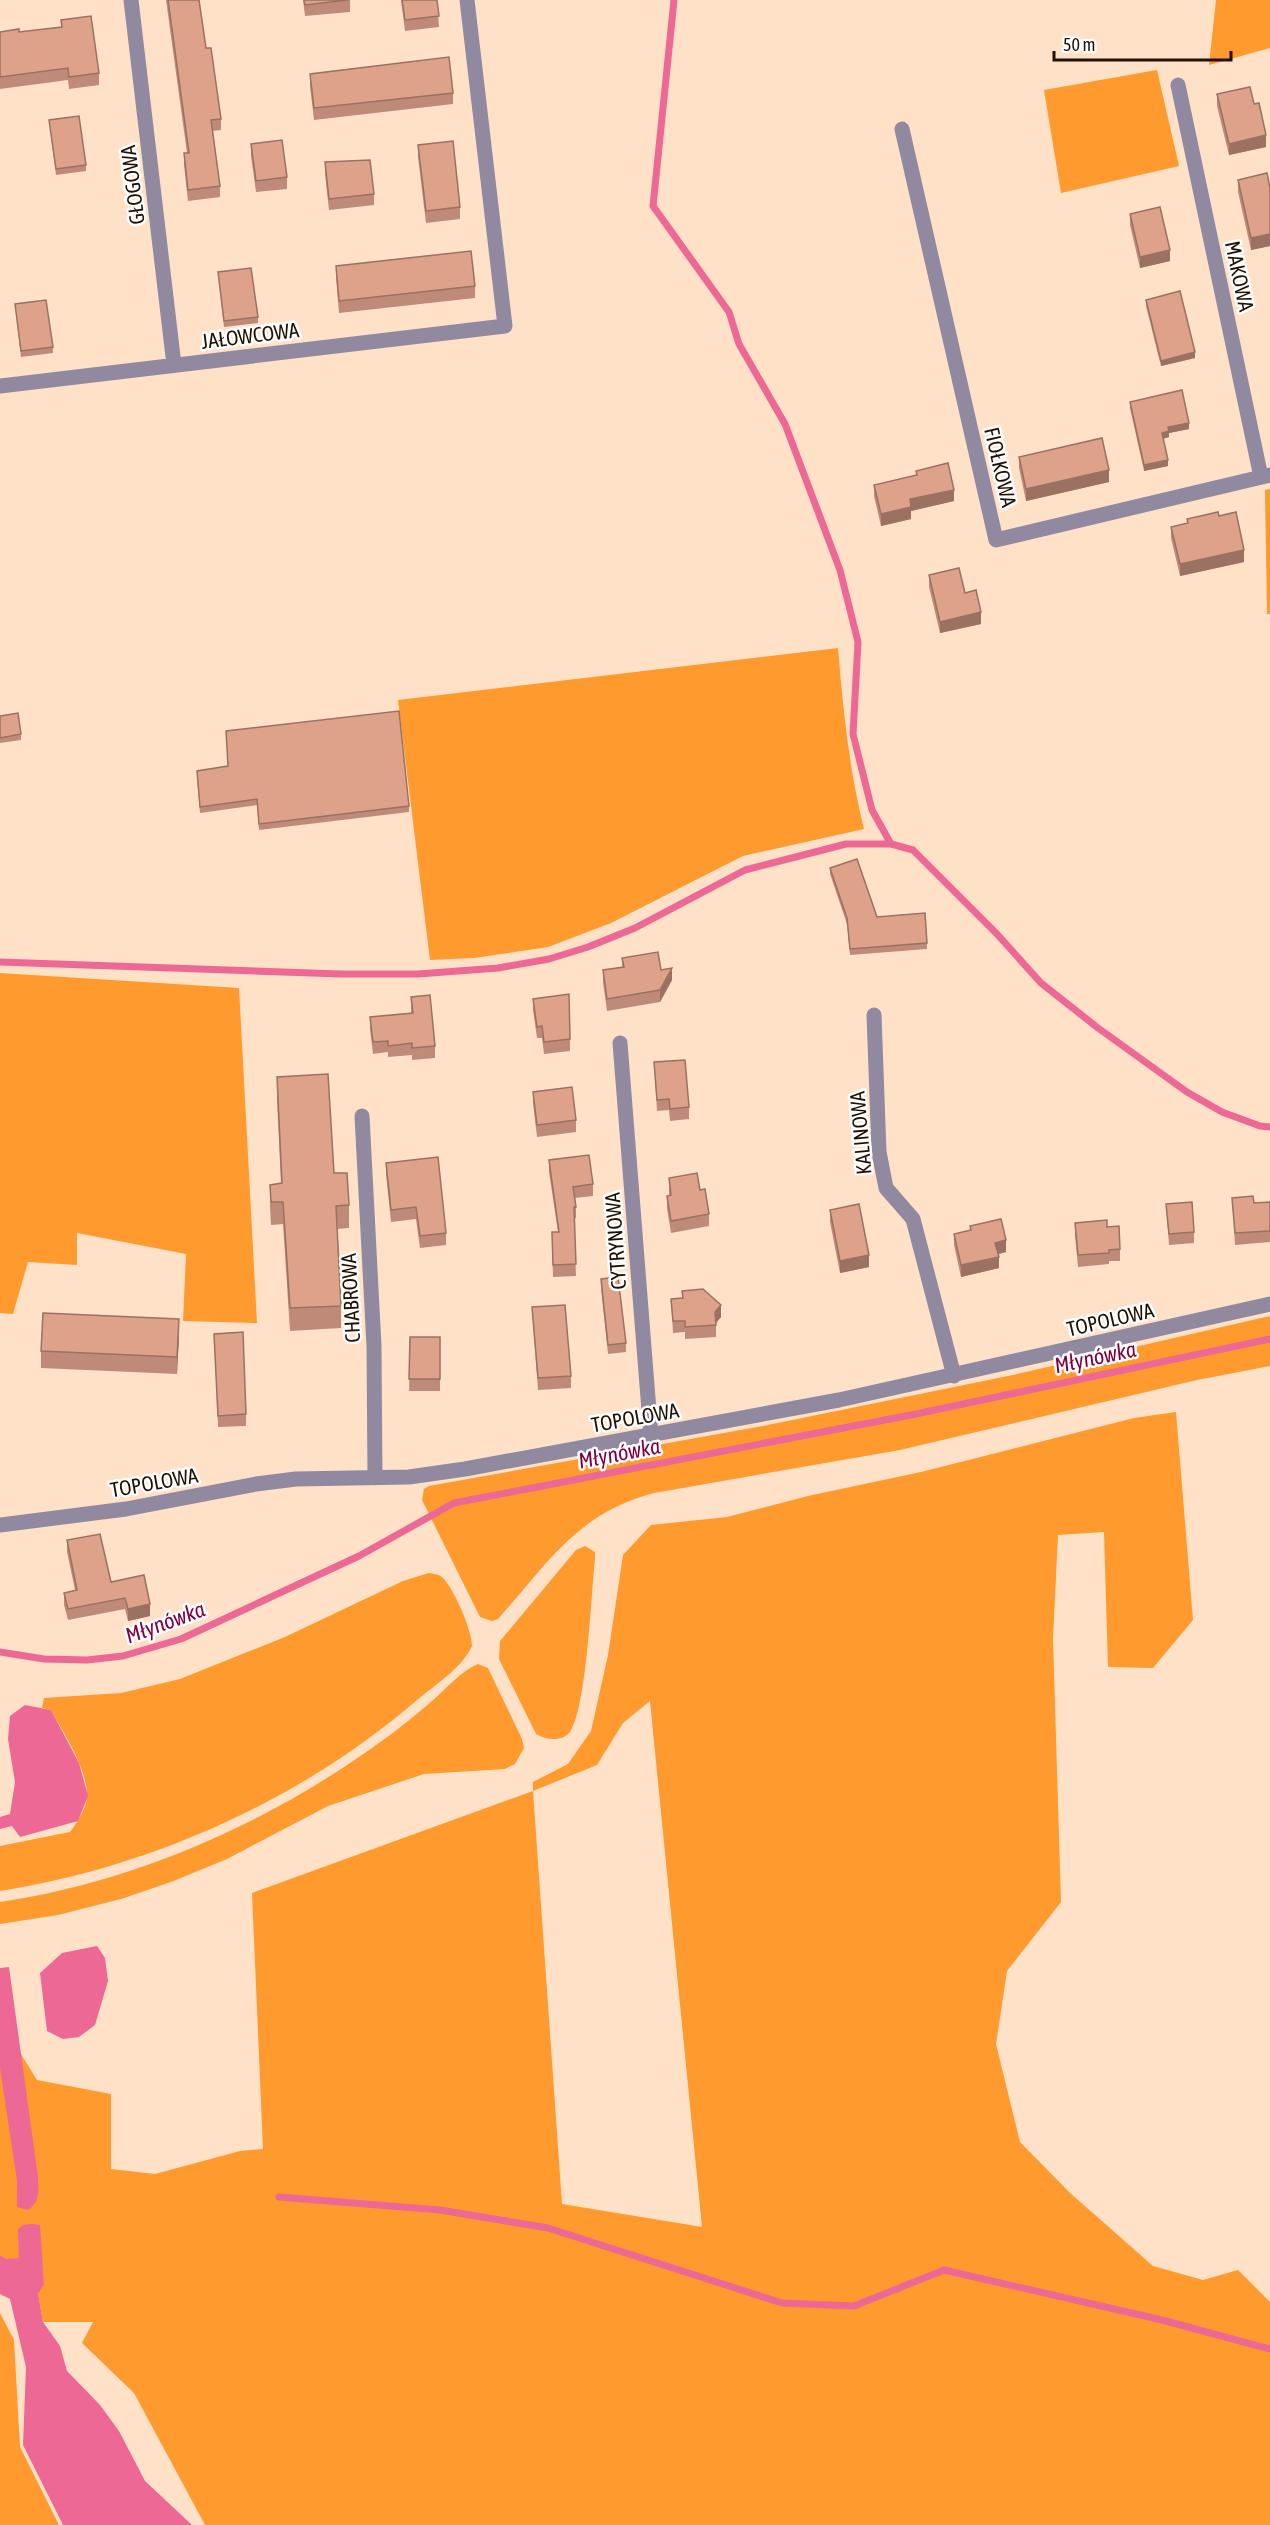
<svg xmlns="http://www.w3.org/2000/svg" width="1270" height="2525" font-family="'Asap Condensed',sans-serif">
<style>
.green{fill:#ff9a2e;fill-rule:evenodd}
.water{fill:#ed6894}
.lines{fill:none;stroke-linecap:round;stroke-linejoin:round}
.stream{stroke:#ed6894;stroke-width:7}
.minor{stroke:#9189a0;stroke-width:15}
.wall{fill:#bf8b78}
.shaded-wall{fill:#9b7161}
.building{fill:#dea28b;stroke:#9b7161;stroke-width:1.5}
.labels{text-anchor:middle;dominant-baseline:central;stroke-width:5;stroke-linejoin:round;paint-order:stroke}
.street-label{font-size:21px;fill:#211103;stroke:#fff}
.water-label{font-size:22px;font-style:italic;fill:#82003f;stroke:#fff}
</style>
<rect width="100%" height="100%" fill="#ffe1c8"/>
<path class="green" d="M 1216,0 L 1270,0 L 1270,48 L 1209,65 Z
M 1157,70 L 1179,166 L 1061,193 L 1044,90 Z
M 1270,489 L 1270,614 L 1267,614 L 1265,490 Z
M 838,648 C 843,709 849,769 864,829 L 743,856 L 611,923 L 548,947 L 474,958 L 430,960 L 398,700 Z
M 0,973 L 239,988 L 257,1323 L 183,1321 L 186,1254 L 77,1233 L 77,1265 L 28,1262 L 13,1314 L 0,1313 Z
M 1270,1316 L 1270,1366 L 1197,1380 L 900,1450 L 654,1493 C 577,1513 548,1563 498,1619 L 492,1621 L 480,1617 L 477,1611 L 422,1500 L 424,1489 L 429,1486 L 763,1426 L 1013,1375 Z
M 1176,1412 L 1193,1620 L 1153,1668 L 1108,1667 L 1104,1532 L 1058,1535 L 1053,1639 L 1061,1902 L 1007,1971 L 996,2044 L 1020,2142 L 1070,2193 L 1153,2266 L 1203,2280 L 1238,2270 L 1270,2302 L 1270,2525 L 205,2525 L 134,2393 L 82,2343 L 93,2322 L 43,2322 L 38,2293 L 42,2255 L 6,2260 L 0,2255 L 0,2020 L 37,2080 L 111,2094 L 111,2169 L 155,2174 L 240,2151 L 263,2149 L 252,1893 L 533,1791 L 533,1782 L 568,1764 L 591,1731 L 608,1655 L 623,1555 L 651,1525 L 727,1517 L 808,1496 L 921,1472 L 1134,1418 ZM 650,1701 L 702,2227 L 562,2204 L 533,1791 L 597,1765 L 623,1723 Z
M 585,1546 L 595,1552 L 595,1559 C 591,1594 587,1707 570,1732 C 562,1742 546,1740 536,1734 L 499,1659 L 500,1641 L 576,1550 Z
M 429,1573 C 435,1574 439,1574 443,1578 C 454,1589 472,1630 472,1646 C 462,1668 436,1684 417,1700 C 301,1800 152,1867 0,1891 L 0,1846 L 70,1832 C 77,1823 88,1806 87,1794 C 85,1764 65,1736 51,1710 L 42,1708 L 44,1698 L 121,1693 L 180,1679 L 285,1637 L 403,1581 Z
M 478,1664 L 488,1668 L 522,1739 L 524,1748 L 515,1764 L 505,1769 L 424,1774 L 328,1806 L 227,1859 L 171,1882 L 121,1899 L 58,1915 L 0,1924 L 0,1902 C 127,1883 250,1831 356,1759 C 383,1741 408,1722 432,1701 C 446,1689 461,1671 478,1664 Z
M 0,2313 L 14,2340 L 20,2447 L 59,2525 L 0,2525 Z"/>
<path class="water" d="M 25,1705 L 51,1710 L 79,1763 L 88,1796 L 78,1821 L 20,1837 L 12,1826 L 0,1829 L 0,1817 L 10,1814 L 15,1782 L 8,1739 L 10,1716 Z
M 97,1946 L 105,1958 L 108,1981 L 95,2025 L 79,2037 L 63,2039 L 47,2031 L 40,1973 L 62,1953 Z
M 9,1967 L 38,2177 C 38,2191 41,2201 28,2210 L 17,2207 L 17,2181 L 0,2068 L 0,1968 Z
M 32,2224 L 40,2225 L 44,2285 L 38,2293 L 43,2322 L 60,2346 L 67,2371 L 100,2405 L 119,2431 L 145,2481 L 192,2525 L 63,2525 L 23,2445 L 26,2367 L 10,2299 L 0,2294 L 0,2255 L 6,2259 L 19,2258 L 18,2229 L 23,2225 Z"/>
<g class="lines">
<path class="stream" d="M 674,0 L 653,206 L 729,312 L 739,344 L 785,424 L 840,570 L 858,642 L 853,734 L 872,810 L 891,844
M 0,962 L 340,974 L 418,974 L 498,968 L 549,959 L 588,947 L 635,928 L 745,870 L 846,844 L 891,844 L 913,850 L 997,934 L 1041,983 L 1098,1028 L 1187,1092 L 1222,1112 L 1260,1126 L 1270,1127
M 0,1652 L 44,1659 L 87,1660 L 123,1656 L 181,1639 L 359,1556 L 454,1503 L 916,1414 L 1270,1339
M 279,2197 L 440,2210 L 548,2228 L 782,2303 L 854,2306 L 944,2270 L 1162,2320 L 1270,2349"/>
<path class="minor" d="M 131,0 L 174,365
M 1178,85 L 1261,477
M 902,129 L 996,540 L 1270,475
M 0,386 L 505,326 L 467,0
M 874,1015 L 879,1152 L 886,1188 L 913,1219 L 954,1376
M 620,1043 L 651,1436
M 362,1116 L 374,1346 L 375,1478
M 0,1525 L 126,1509 L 256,1484 L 296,1479 L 409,1477 L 465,1469 L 839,1400 L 1270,1304"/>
</g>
<path class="wall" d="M 166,0 L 199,0 L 206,48 L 221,119 L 221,130 L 213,131 L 220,186 L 220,197 L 188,201 L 184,165 L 184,153 L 187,153 Z
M 303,0 L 350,0 L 350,12 L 305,16 Z
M 401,0 L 437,0 L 439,27 L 405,31 Z
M 61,20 L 99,73 L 99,85 L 69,89 L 68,80 L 0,89 L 0,32 L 19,32 L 61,27 Z
M 310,74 L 453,93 L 453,104 L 314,120 L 310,86 Z
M 1217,94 L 1254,104 L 1266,147 L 1229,155 L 1217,106 Z
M 49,120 L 86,165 L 86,171 L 56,175 Z
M 251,144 L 287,177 L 287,189 L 256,192 L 251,156 Z
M 418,145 L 460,207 L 460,219 L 426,223 L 418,157 Z
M 325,162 L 374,194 L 374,205 L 329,210 L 325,174 Z
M 1238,180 L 1270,188 L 1270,246 L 1251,250 L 1238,192 Z
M 1130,214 L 1170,261 L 1140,268 L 1130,225 Z
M 336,266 L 475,286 L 475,298 L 339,313 L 336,277 Z
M 218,272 L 258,317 L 258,323 L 224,327 Z
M 1146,300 L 1195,358 L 1161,366 L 1146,306 Z
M 15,304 L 53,347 L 53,353 L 21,357 Z
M 1130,402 L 1189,429 L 1169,433 L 1169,437 L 1163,439 L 1168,466 L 1144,471 L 1130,408 Z
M 1019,457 L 1109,482 L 1026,501 L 1019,468 Z
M 916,471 L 954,501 L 911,511 L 911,519 L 881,526 L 874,496 L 874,485 L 916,475 Z
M 1187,519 L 1244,562 L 1180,576 L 1171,538 L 1171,527 L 1187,523 Z
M 929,575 L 965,593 L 981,624 L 940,633 L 929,587 Z
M 0,716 L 21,734 L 21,740 L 0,743 Z
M 226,731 L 409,806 L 409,812 L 259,830 L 257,805 L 200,813 L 197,777 L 228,766 Z
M 830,868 L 877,917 L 927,943 L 927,949 L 850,955 L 847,924 L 830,874 Z
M 622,958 L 672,980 L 660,1002 L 607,1011 L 603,982 L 603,970 L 622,967 Z
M 411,997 L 435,1046 L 435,1058 L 412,1060 L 412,1055 L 388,1057 L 388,1052 L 373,1054 L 370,1029 L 370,1017 L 411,1013 Z
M 533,999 L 570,1039 L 570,1051 L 544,1054 L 542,1038 L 537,1038 L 533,1010 Z
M 654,1062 L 689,1107 L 689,1119 L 670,1121 L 669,1110 L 657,1111 Z
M 277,1077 L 334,1173 L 349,1205 L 349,1228 L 337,1229 L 341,1306 L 341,1328 L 290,1331 L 283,1224 L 271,1225 L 270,1207 L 270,1185 L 281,1184 L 277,1099 Z
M 533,1092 L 576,1120 L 576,1132 L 537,1137 L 533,1103 Z
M 549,1160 L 593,1184 L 593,1196 L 575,1198 L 576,1207 L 576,1218 L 574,1219 L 576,1276 L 553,1277 L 552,1244 L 558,1232 L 549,1172 Z
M 386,1163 L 446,1233 L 446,1245 L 420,1248 L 416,1219 L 391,1222 L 386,1174 Z
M 669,1178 L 709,1214 L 709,1226 L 671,1233 L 667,1208 L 667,1196 L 669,1196 Z
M 1232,1198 L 1254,1203 L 1270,1202 L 1270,1242 L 1235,1245 Z
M 1166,1204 L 1194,1232 L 1194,1243 L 1169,1245 Z
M 830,1210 L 869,1267 L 840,1273 L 830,1222 Z
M 1075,1223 L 1107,1227 L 1120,1249 L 1120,1261 L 1109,1261 L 1109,1264 L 1078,1267 L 1075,1235 Z
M 970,1226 L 1006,1252 L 998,1254 L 999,1268 L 961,1277 L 954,1245 L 954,1234 L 970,1230 Z
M 601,1279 L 626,1343 L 626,1352 L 608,1354 L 601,1288 Z
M 682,1291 L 721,1317 L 716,1323 L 716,1337 L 685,1339 L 685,1332 L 673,1333 L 671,1299 L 682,1298 Z
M 532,1307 L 571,1376 L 571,1388 L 538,1390 Z
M 214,1334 L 246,1414 L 246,1426 L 218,1427 Z
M 179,1336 L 177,1374 L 41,1368 L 41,1351 Z
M 410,1337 L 440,1337 L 440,1391 L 409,1391 Z
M 67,1540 L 111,1582 L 150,1616 L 128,1621 L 125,1609 L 68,1620 L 64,1605 L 64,1593 L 75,1590 L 67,1552 Z"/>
<path class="shaded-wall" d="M 1266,135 L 1266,147 L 1229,155 L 1229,144 Z
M 1270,234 L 1270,246 L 1251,250 L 1251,238 Z
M 1170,250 L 1170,261 L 1140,268 L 1140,257 Z
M 1195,352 L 1195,358 L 1161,366 L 1161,361 Z
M 1189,423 L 1189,429 L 1169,433 L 1169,437 L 1162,439 L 1162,433 L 1168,427 Z
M 1168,460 L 1168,466 L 1144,471 L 1144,465 Z
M 1109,470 L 1109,482 L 1026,501 L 1026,489 Z
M 954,490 L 954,501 L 911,511 L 911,519 L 881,526 L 881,514 L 910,499 Z
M 1244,550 L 1244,562 L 1180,576 L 1180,564 Z
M 981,612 L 981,624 L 940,633 L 940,622 Z
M 672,968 L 672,980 L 660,1002 L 660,990 Z
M 1006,1240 L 1006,1252 L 995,1255 L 995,1243 Z
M 869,1255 L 869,1267 L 840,1273 L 840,1261 Z
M 999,1257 L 999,1268 L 961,1277 L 961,1265 Z
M 721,1305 L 721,1317 L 715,1324 L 715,1312 Z
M 179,1319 L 179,1336 L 177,1374 L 177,1357 Z
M 150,1604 L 150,1616 L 128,1621 L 128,1609 Z"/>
<path class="building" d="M 168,0 L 199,0 L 206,48 L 211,48 L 221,119 L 211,120 L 220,186 L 188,190 L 184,153 L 189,153 Z
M 304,0 L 348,0 L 305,5 Z
M 402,0 L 437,0 L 439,16 L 405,20 Z
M 91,16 L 99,73 L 69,77 L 68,68 L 0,77 L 0,32 L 19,29 L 19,32 L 62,27 L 61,20 Z
M 449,57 L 453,93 L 314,108 L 310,74 Z
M 1250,87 L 1254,104 L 1259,103 L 1266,135 L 1229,144 L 1217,94 Z
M 79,116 L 86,165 L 56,169 L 49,120 Z
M 282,140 L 287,177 L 256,181 L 251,144 Z
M 453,141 L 460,207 L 426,211 L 418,145 Z
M 370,160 L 374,194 L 329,199 L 325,162 Z
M 1267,173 L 1270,188 L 1270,234 L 1251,238 L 1238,180 Z
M 1160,207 L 1170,250 L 1140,257 L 1130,214 Z
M 471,251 L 475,286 L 339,301 L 336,266 Z
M 251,268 L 258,317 L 224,321 L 218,272 Z
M 1180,291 L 1195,352 L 1161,361 L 1146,300 Z
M 46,300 L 53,347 L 21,351 L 15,304 Z
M 1182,390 L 1189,423 L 1168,427 L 1169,431 L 1162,433 L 1168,460 L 1144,465 L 1130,402 Z
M 1102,438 L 1109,470 L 1026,489 L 1019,457 Z
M 948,463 L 954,490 L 910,499 L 911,507 L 881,514 L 874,485 L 917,475 L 916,471 Z
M 1218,512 L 1219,516 L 1236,512 L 1244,550 L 1180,564 L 1171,527 L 1188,523 L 1187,519 Z
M 959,568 L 965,593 L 976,590 L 981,612 L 940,622 L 929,575 Z
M 399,711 L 409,806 L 259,824 L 257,799 L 200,807 L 197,771 L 228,766 L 226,731 Z
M 18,713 L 21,734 L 0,738 L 0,716 Z
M 857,859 L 877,917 L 925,913 L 927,943 L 850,949 L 847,918 L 830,868 Z
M 658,952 L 661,970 L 672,968 L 660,990 L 607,999 L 603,970 L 624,967 L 622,958 Z
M 569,994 L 570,1039 L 544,1042 L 542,1026 L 537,1027 L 533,999 Z
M 430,995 L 435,1046 L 412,1048 L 412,1043 L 388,1046 L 388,1041 L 373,1042 L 370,1017 L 413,1013 L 411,997 Z
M 685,1060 L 689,1107 L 670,1109 L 669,1099 L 657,1100 L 654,1062 Z
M 328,1074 L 334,1173 L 347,1173 L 349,1205 L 336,1206 L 341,1306 L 290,1308 L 283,1202 L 271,1202 L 270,1185 L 282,1183 L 277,1077 Z
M 572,1087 L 576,1120 L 537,1125 L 533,1092 Z
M 589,1155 L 593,1184 L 573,1187 L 576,1207 L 574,1207 L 576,1264 L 553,1265 L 552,1232 L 559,1232 L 549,1160 Z
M 438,1157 L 446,1233 L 420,1236 L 416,1207 L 391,1210 L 386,1163 Z
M 697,1173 L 700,1190 L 705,1189 L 709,1214 L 671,1221 L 667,1196 L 671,1195 L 669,1178 Z
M 1253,1196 L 1254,1203 L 1270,1202 L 1270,1231 L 1235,1233 L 1232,1198 Z
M 1192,1202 L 1194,1232 L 1169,1234 L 1166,1204 Z
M 859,1204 L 869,1255 L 840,1261 L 830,1210 Z
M 1001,1219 L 1006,1240 L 995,1243 L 999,1257 L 961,1265 L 954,1234 L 971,1230 L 970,1226 Z
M 1107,1220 L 1107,1227 L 1119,1226 L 1120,1249 L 1109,1250 L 1109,1253 L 1078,1255 L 1075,1223 Z
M 618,1277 L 626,1343 L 608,1345 L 601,1279 Z
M 703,1289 L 721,1305 L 715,1312 L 716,1325 L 685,1327 L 685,1321 L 673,1321 L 671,1299 L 683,1298 L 682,1291 Z
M 565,1305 L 571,1376 L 538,1378 L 532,1307 Z
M 43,1313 L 179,1319 L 177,1357 L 41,1351 Z
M 243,1332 L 246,1414 L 218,1416 L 214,1334 Z
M 410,1337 L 440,1337 L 440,1379 L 409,1379 Z
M 100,1534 L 111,1582 L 144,1575 L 150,1604 L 128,1609 L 125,1598 L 68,1609 L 64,1593 L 77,1590 L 67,1540 Z"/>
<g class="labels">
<g class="street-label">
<text transform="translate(132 185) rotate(-97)">GŁOGOWA</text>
<text transform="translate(1240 276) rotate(78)">MAKOWA</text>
<text transform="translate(250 335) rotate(-7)">JAŁOWCOWA</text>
<text transform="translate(1001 467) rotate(77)">FIOŁKOWA</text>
<text transform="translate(860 1133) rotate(-95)">KALINOWA</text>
<text transform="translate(615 1241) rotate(-94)">CYTRYNOWA</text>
<text transform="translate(350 1298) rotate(-93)">CHABROWA</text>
<text transform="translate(1110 1319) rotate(-13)">TOPOLOWA</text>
<text transform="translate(635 1417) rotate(-10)">TOPOLOWA</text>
<text transform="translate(154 1482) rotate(-10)">TOPOLOWA</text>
</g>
<g class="water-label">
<text transform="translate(1095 1357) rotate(-12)">Młynówka</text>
<text transform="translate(619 1453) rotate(-11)">Młynówka</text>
<text transform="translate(165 1622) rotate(-20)">Młynówka</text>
</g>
</g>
<path d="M1054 51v9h177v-9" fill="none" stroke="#211103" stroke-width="3"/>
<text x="1063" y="51" font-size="18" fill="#211103" stroke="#ffffff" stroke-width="4.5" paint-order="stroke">50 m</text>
</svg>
